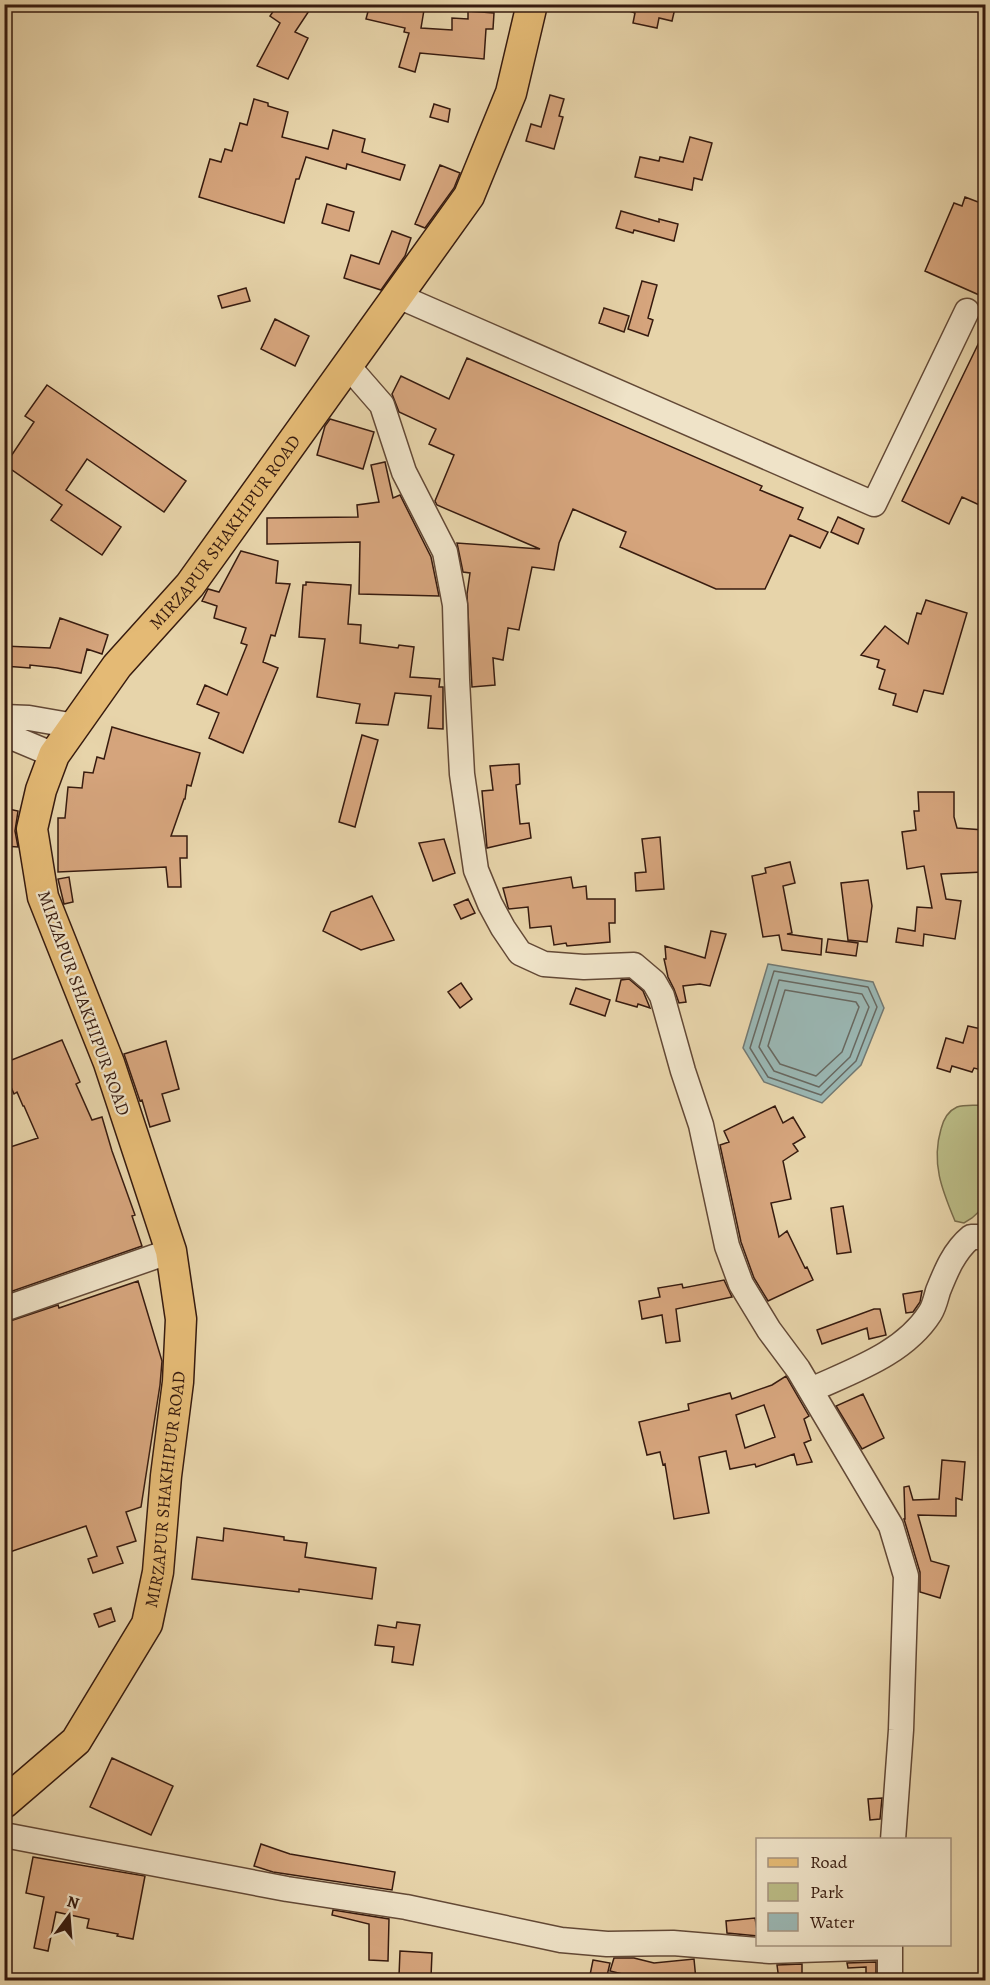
<svg xmlns="http://www.w3.org/2000/svg" width="990" height="1985" font-family="Alegreya,serif">
<style>
.green{fill:#babb85;stroke:#786b4a;stroke-width:1.5}
.water{fill:#9ab6b2;stroke:#727871;stroke-width:1.5}
.lines{fill:none;stroke-linecap:round;stroke-linejoin:round}
.shore{stroke:#686860;stroke-width:1.5}
.building{fill:#d6a57d;stroke:#371b0f;stroke-width:1.5;fill-rule:evenodd}
.minor-casing{stroke:#634936;stroke-width:27}
.major-casing{stroke:#371b0f;stroke-width:33}
.minor{stroke:#efe3c8;stroke-width:24}
.major{stroke:#e4ba75;stroke-width:30}
.labels{text-anchor:middle;dominant-baseline:central;stroke-width:4.5;stroke-linejoin:round;paint-order:stroke}
.street-label{font-size:18px;fill:#371b0f;stroke:#efe3c8}
</style>
<rect width="100%" height="100%" fill="#e7d4aa"/>
<filter id="stains"><feTurbulence type="fractalNoise" baseFrequency=".00333" numOctaves="4"/><feColorMatrix values="0 0 0 0 .2 0 0 0 0 .09 0 0 0 0 .02 0 0 0 .5 -.17"/></filter>
<radialGradient id="worn" r=".72"><stop offset=".6" stop-color="#630" stop-opacity="0"/><stop offset="1" stop-color="#630" stop-opacity=".3"/></radialGradient>
<path class="green" d="M 985,1105 L 985,1206 L 972,1218 L 964,1223 L 955,1221 C 942,1190 931,1163 941,1129 C 943,1121 948,1111 957,1107 C 965,1104 977,1106 985,1105 Z"/>
<path class="water" d="M 768,964 L 873,982 L 884,1008 L 861,1065 L 822,1103 L 764,1082 L 743,1048 Z"/>
<g class="lines">
<path class="shore" d="M 774,971 L 868,987 L 877,1007 L 856,1061 L 821,1095 L 768,1077 L 750,1048 Z
M 779,980 L 862,994 L 869,1007 L 850,1057 L 819,1087 L 774,1071 L 759,1047 Z
M 785,990 L 856,1002 L 859,1007 L 842,1052 L 816,1076 L 780,1064 L 768,1046 Z"/>
</g>
<path class="building" d="M 278,4 L 300,4 L 309,11 L 295,32 L 308,38 L 288,79 L 257,66 L 280,23 L 270,16 Z
M 370,4 L 392,4 L 409,9 L 410,4 L 425,4 L 421,28 L 452,30 L 452,18 L 468,19 L 468,11 L 494,13 L 493,29 L 486,29 L 484,59 L 420,53 L 415,72 L 399,67 L 409,33 L 404,32 L 405,28 L 366,19 Z
M 626,4 L 676,4 L 672,21 L 659,18 L 657,28 L 633,23 L 635,13 L 626,10 Z
M 550,95 L 564,99 L 559,116 L 563,117 L 554,149 L 526,141 L 531,124 L 541,127 Z
M 254,99 L 268,103 L 268,106 L 288,112 L 282,137 L 328,149 L 333,130 L 365,139 L 362,152 L 405,165 L 400,180 L 347,164 L 346,169 L 306,157 L 299,179 L 296,179 L 284,223 L 199,197 L 210,159 L 221,162 L 225,149 L 232,151 L 240,123 L 247,125 Z
M 434,104 L 450,109 L 448,122 L 430,117 Z
M 690,137 L 712,143 L 702,180 L 694,178 L 692,190 L 635,177 L 640,157 L 659,161 L 660,157 L 683,162 Z
M 440,165 L 460,173 L 454,188 L 425,228 L 415,224 Z
M 965,197 L 986,205 L 986,298 L 925,271 L 954,203 L 962,206 Z
M 327,204 L 354,212 L 349,231 L 322,223 Z
M 621,211 L 659,222 L 659,219 L 678,224 L 674,241 L 634,230 L 633,233 L 616,228 Z
M 392,231 L 411,238 L 405,256 L 381,290 L 344,278 L 351,255 L 379,264 Z
M 642,281 L 657,285 L 648,318 L 653,320 L 648,336 L 628,329 Z
M 246,288 L 250,301 L 222,308 L 218,296 Z
M 604,308 L 629,316 L 624,332 L 599,323 Z
M 275,319 L 309,336 L 295,366 L 261,349 Z
M 986,328 L 986,508 L 962,497 L 949,524 L 902,501 Z
M 467,358 L 762,486 L 760,490 L 803,508 L 798,519 L 828,532 L 820,548 L 790,535 L 765,589 L 716,589 L 620,547 L 626,532 L 573,509 L 559,543 L 554,570 L 532,567 L 519,630 L 508,628 L 503,660 L 493,658 L 495,685 L 472,687 L 467,594 L 470,573 L 463,572 L 457,543 L 540,549 L 437,505 L 435,501 L 454,455 L 429,444 L 436,429 L 399,412 L 392,394 L 401,376 L 449,399 Z
M 47,385 L 186,481 L 164,512 L 87,459 L 66,490 L 121,527 L 102,555 L 51,520 L 62,505 L 5,465 L 34,422 L 25,416 Z
M 330,419 L 374,432 L 363,469 L 317,455 L 325,426 Z
M 385,462 L 393,498 L 400,495 L 431,557 L 439,596 L 359,594 L 360,542 L 267,544 L 267,518 L 358,517 L 357,505 L 379,502 L 371,465 Z
M 838,517 L 864,529 L 858,544 L 831,532 Z
M 241,551 L 278,561 L 276,583 L 290,584 L 275,636 L 271,635 L 263,662 L 278,668 L 243,753 L 209,738 L 219,713 L 197,704 L 205,685 L 227,695 L 247,645 L 241,643 L 246,628 L 214,618 L 217,606 L 202,601 L 208,589 L 219,592 Z
M 306,582 L 351,585 L 348,624 L 361,625 L 360,643 L 398,648 L 399,645 L 414,647 L 410,677 L 440,679 L 439,687 L 443,687 L 443,729 L 428,728 L 431,696 L 395,693 L 388,725 L 356,723 L 360,704 L 317,697 L 325,639 L 299,637 L 303,585 L 306,585 Z
M 926,600 L 967,613 L 943,694 L 924,690 L 917,712 L 893,705 L 896,694 L 879,689 L 885,670 L 877,667 L 879,660 L 861,655 L 885,626 L 908,644 L 917,613 L 921,614 Z
M 60,618 L 108,635 L 102,654 L 87,649 L 81,673 L 57,668 L 30,665 L 30,668 L 4,666 L 4,646 L 50,648 Z
M 112,727 L 200,753 L 191,786 L 187,785 L 185,799 L 184,799 L 171,836 L 187,836 L 187,858 L 180,858 L 181,887 L 168,887 L 166,867 L 58,872 L 58,818 L 65,818 L 68,787 L 82,788 L 84,772 L 93,773 L 97,757 L 104,759 Z
M 362,735 L 378,740 L 355,827 L 339,822 Z
M 519,764 L 520,784 L 516,785 L 520,824 L 529,823 L 531,838 L 487,848 L 482,791 L 493,790 L 490,766 Z
M 918,792 L 954,792 L 954,817 L 957,828 L 984,830 L 983,872 L 941,874 L 946,899 L 961,901 L 955,939 L 924,934 L 923,946 L 896,942 L 898,928 L 915,931 L 917,907 L 932,908 L 924,866 L 907,869 L 902,832 L 916,830 L 914,811 L 919,811 Z
M 4,808 L 18,811 L 15,831 L 18,847 L 4,846 Z
M 660,837 L 664,889 L 636,891 L 635,873 L 646,872 L 642,839 Z
M 444,839 L 455,873 L 433,881 L 419,843 Z
M 790,862 L 795,883 L 783,886 L 792,933 L 787,934 L 822,939 L 821,955 L 782,950 L 779,935 L 763,937 L 752,876 L 766,873 L 765,868 Z
M 69,877 L 73,902 L 64,904 L 58,879 Z
M 571,877 L 573,888 L 586,886 L 587,899 L 615,899 L 615,923 L 609,923 L 610,942 L 567,946 L 566,943 L 554,945 L 551,926 L 530,928 L 528,907 L 509,909 L 508,907 L 503,888 Z
M 868,880 L 872,906 L 867,942 L 848,940 L 841,883 Z
M 372,896 L 394,940 L 361,950 L 323,931 L 331,912 Z
M 468,899 L 475,913 L 461,919 L 454,905 Z
M 711,931 L 726,934 L 710,986 L 700,984 L 683,986 L 686,1002 L 679,1003 L 674,989 L 668,977 L 664,959 L 666,959 L 665,946 L 705,958 Z
M 828,939 L 858,943 L 856,956 L 826,952 Z
M 629,979 L 643,991 L 650,1008 L 638,1004 L 637,1007 L 616,1001 L 621,980 Z
M 461,983 L 472,999 L 460,1008 L 448,992 Z
M 576,988 L 610,1000 L 605,1016 L 570,1004 Z
M 968,1026 L 986,1030 L 986,1071 L 974,1068 L 972,1072 L 952,1066 L 950,1072 L 937,1068 L 946,1038 L 963,1043 Z
M 62,1040 L 80,1082 L 76,1084 L 92,1120 L 102,1117 L 112,1151 L 135,1215 L 132,1216 L 142,1246 L 4,1294 L 4,1149 L 38,1138 L 24,1106 L 23,1106 L 17,1092 L 14,1094 L 4,1071 L 4,1063 Z
M 166,1041 L 179,1089 L 162,1094 L 170,1121 L 150,1127 L 142,1100 L 140,1101 L 124,1054 Z
M 775,1106 L 783,1123 L 793,1117 L 805,1137 L 793,1144 L 798,1151 L 783,1161 L 791,1199 L 771,1203 L 779,1237 L 787,1231 L 805,1268 L 807,1267 L 813,1280 L 768,1301 L 754,1278 L 741,1242 L 720,1145 L 729,1142 L 724,1131 Z
M 843,1206 L 851,1252 L 837,1254 L 831,1208 Z
M 724,1280 L 732,1297 L 676,1309 L 680,1341 L 666,1343 L 662,1315 L 642,1319 L 639,1301 L 660,1297 L 658,1288 L 682,1284 L 683,1288 Z
M 138,1281 L 162,1361 L 160,1385 L 141,1507 L 126,1512 L 136,1541 L 117,1547 L 123,1563 L 93,1573 L 88,1559 L 97,1556 L 86,1526 L 4,1554 L 4,1323 L 58,1305 L 59,1308 Z
M 922,1291 L 920,1302 L 913,1312 L 906,1313 L 903,1294 Z
M 874,1309 L 880,1309 L 886,1335 L 869,1339 L 867,1328 L 822,1344 L 817,1330 Z
M 786,1376 L 809,1416 L 804,1419 L 811,1440 L 804,1443 L 812,1462 L 797,1465 L 794,1454 L 756,1467 L 755,1464 L 730,1469 L 726,1451 L 699,1457 L 709,1513 L 674,1519 L 665,1464 L 663,1465 L 660,1452 L 647,1455 L 639,1422 L 689,1410 L 688,1404 L 730,1393 L 732,1399 L 772,1385 ZM 764,1405 L 775,1437 L 745,1448 L 736,1415 Z
M 863,1394 L 884,1438 L 862,1449 L 836,1406 Z
M 942,1460 L 965,1462 L 962,1500 L 956,1498 L 956,1516 L 918,1515 L 931,1561 L 949,1566 L 940,1598 L 920,1592 L 920,1572 L 904,1519 L 905,1519 L 904,1487 L 909,1486 L 913,1500 L 939,1499 Z
M 224,1528 L 284,1537 L 284,1540 L 307,1543 L 305,1557 L 376,1568 L 372,1599 L 299,1589 L 299,1592 L 192,1579 L 197,1537 L 223,1541 Z
M 111,1608 L 115,1621 L 99,1627 L 94,1614 Z
M 397,1622 L 420,1625 L 413,1665 L 392,1662 L 394,1647 L 375,1645 L 378,1625 L 396,1628 Z
M 112,1758 L 173,1786 L 151,1835 L 90,1807 Z
M 882,1798 L 880,1819 L 870,1820 L 868,1799 Z
M 261,1844 L 290,1854 L 395,1872 L 392,1890 L 273,1872 L 254,1866 Z
M 33,1857 L 145,1876 L 133,1939 L 117,1936 L 118,1934 L 87,1928 L 89,1919 L 56,1912 L 48,1951 L 34,1948 L 44,1897 L 26,1893 Z
M 333,1910 L 389,1919 L 388,1961 L 369,1960 L 369,1924 L 332,1915 Z
M 755,1918 L 758,1936 L 727,1933 L 726,1921 Z
M 400,1951 L 432,1953 L 431,1977 L 399,1976 Z
M 614,1958 L 634,1958 L 654,1963 L 694,1959 L 696,1980 L 647,1980 L 610,1971 Z
M 593,1960 L 610,1963 L 606,1980 L 589,1980 Z
M 876,1962 L 876,1980 L 866,1980 L 866,1967 L 848,1968 L 847,1963 Z
M 802,1964 L 802,1980 L 779,1980 L 777,1965 Z"/>
<g class="lines">
<defs>
<path id="minor" d="M 398,296 L 874,504 L 967,311
M 348,366 L 382,405 L 404,472 L 445,552 L 455,605 L 457,680 L 462,774 L 476,870 L 490,904 L 503,928 L 520,953 L 544,964 L 584,967 L 634,965 L 654,982 L 662,996 L 683,1071 L 701,1125 L 727,1246 L 741,1284 L 769,1330 L 798,1369 L 891,1526 L 906,1576 L 901,1730 L 893,1840
M 4,717 L 29,718 L 75,726
M 4,734 L 54,755
M 4,1309 L 171,1251
M 811,1390 C 852,1371 904,1354 930,1313 C 934,1307 936,1298 938,1291 C 946,1271 954,1251 971,1237 L 986,1237
M 4,1835 L 287,1889 L 406,1907 L 561,1940 L 607,1944 L 673,1943 L 770,1951 L 890,1947
M 890,1944 L 890,1980"/>
<g id="major">
<path id="s1" d="M 4,1803 L 76,1741 L 147,1624 L 158,1572 L 166,1476 L 178,1382 L 181,1319 L 171,1251 L 109,1063 L 43,897 L 32,829 L 41,790 L 54,755 L 117,666 L 190,585 L 469,196 L 511,93 L 532,4"/>
</g>
</defs>
<use href="#minor" class="minor-casing"/>
<use href="#major" class="major-casing"/>
<use href="#minor" class="minor"/>
<use href="#major" class="major"/>
</g>
<g class="labels">
<g class="street-label">
<text stroke="none"><textPath href="#s1" startOffset="1412">MIRZAPUR SHAKHIPUR ROAD</textPath></text>
<text transform="translate(84 1003) rotate(70)">MIRZAPUR SHAKHIPUR ROAD</text>
<text stroke="none"><textPath href="#s1" startOffset="368">MIRZAPUR SHAKHIPUR ROAD</textPath></text>
</g>
</g>
<rect width="990" height="1985" fill="none" stroke="#e7d4aa" stroke-width="24"/>
<rect x="6" y="6" width="978" height="1973" fill="none" stroke="#371b0f" stroke-width="3"/>
<rect x="12" y="12" width="966" height="1961" fill="none" stroke="#371b0f" stroke-width="1.5"/>
<rect x="756" y="1838" width="195" height="108" fill="#efe3c8" stroke="#a5937e" stroke-width="1.5"/>
<rect x="768" y="1858" width="30" height="9" fill="#e4ba75" stroke="#a5937e" stroke-width="1.5"/>
<text x="810" y="1868" font-size="18" fill="#371b0f">Road</text>
<rect x="768" y="1883" width="30" height="18" fill="#babb85" stroke="#a5937e" stroke-width="1.5"/>
<text x="810" y="1898" font-size="18" fill="#371b0f">Park</text>
<rect x="768" y="1913" width="30" height="18" fill="#9ab6b2" stroke="#a5937e" stroke-width="1.5"/>
<text x="810" y="1928" font-size="18" fill="#371b0f">Water</text>
<g transform="translate(69 1916) rotate(16)" stroke="#efe3c8" stroke-width="4.5" paint-order="stroke">
<path d="M0-4.5L10 22L0 15L-10 22Z" fill="#371b0f"/>
<text y="-9" font-size="16" font-weight="bold" text-anchor="middle" fill="#371b0f">N</text>
</g>
<rect width="100%" height="100%" filter="url(#stains)"/>
<rect width="100%" height="100%" fill="url(#worn)"/>
</svg>
